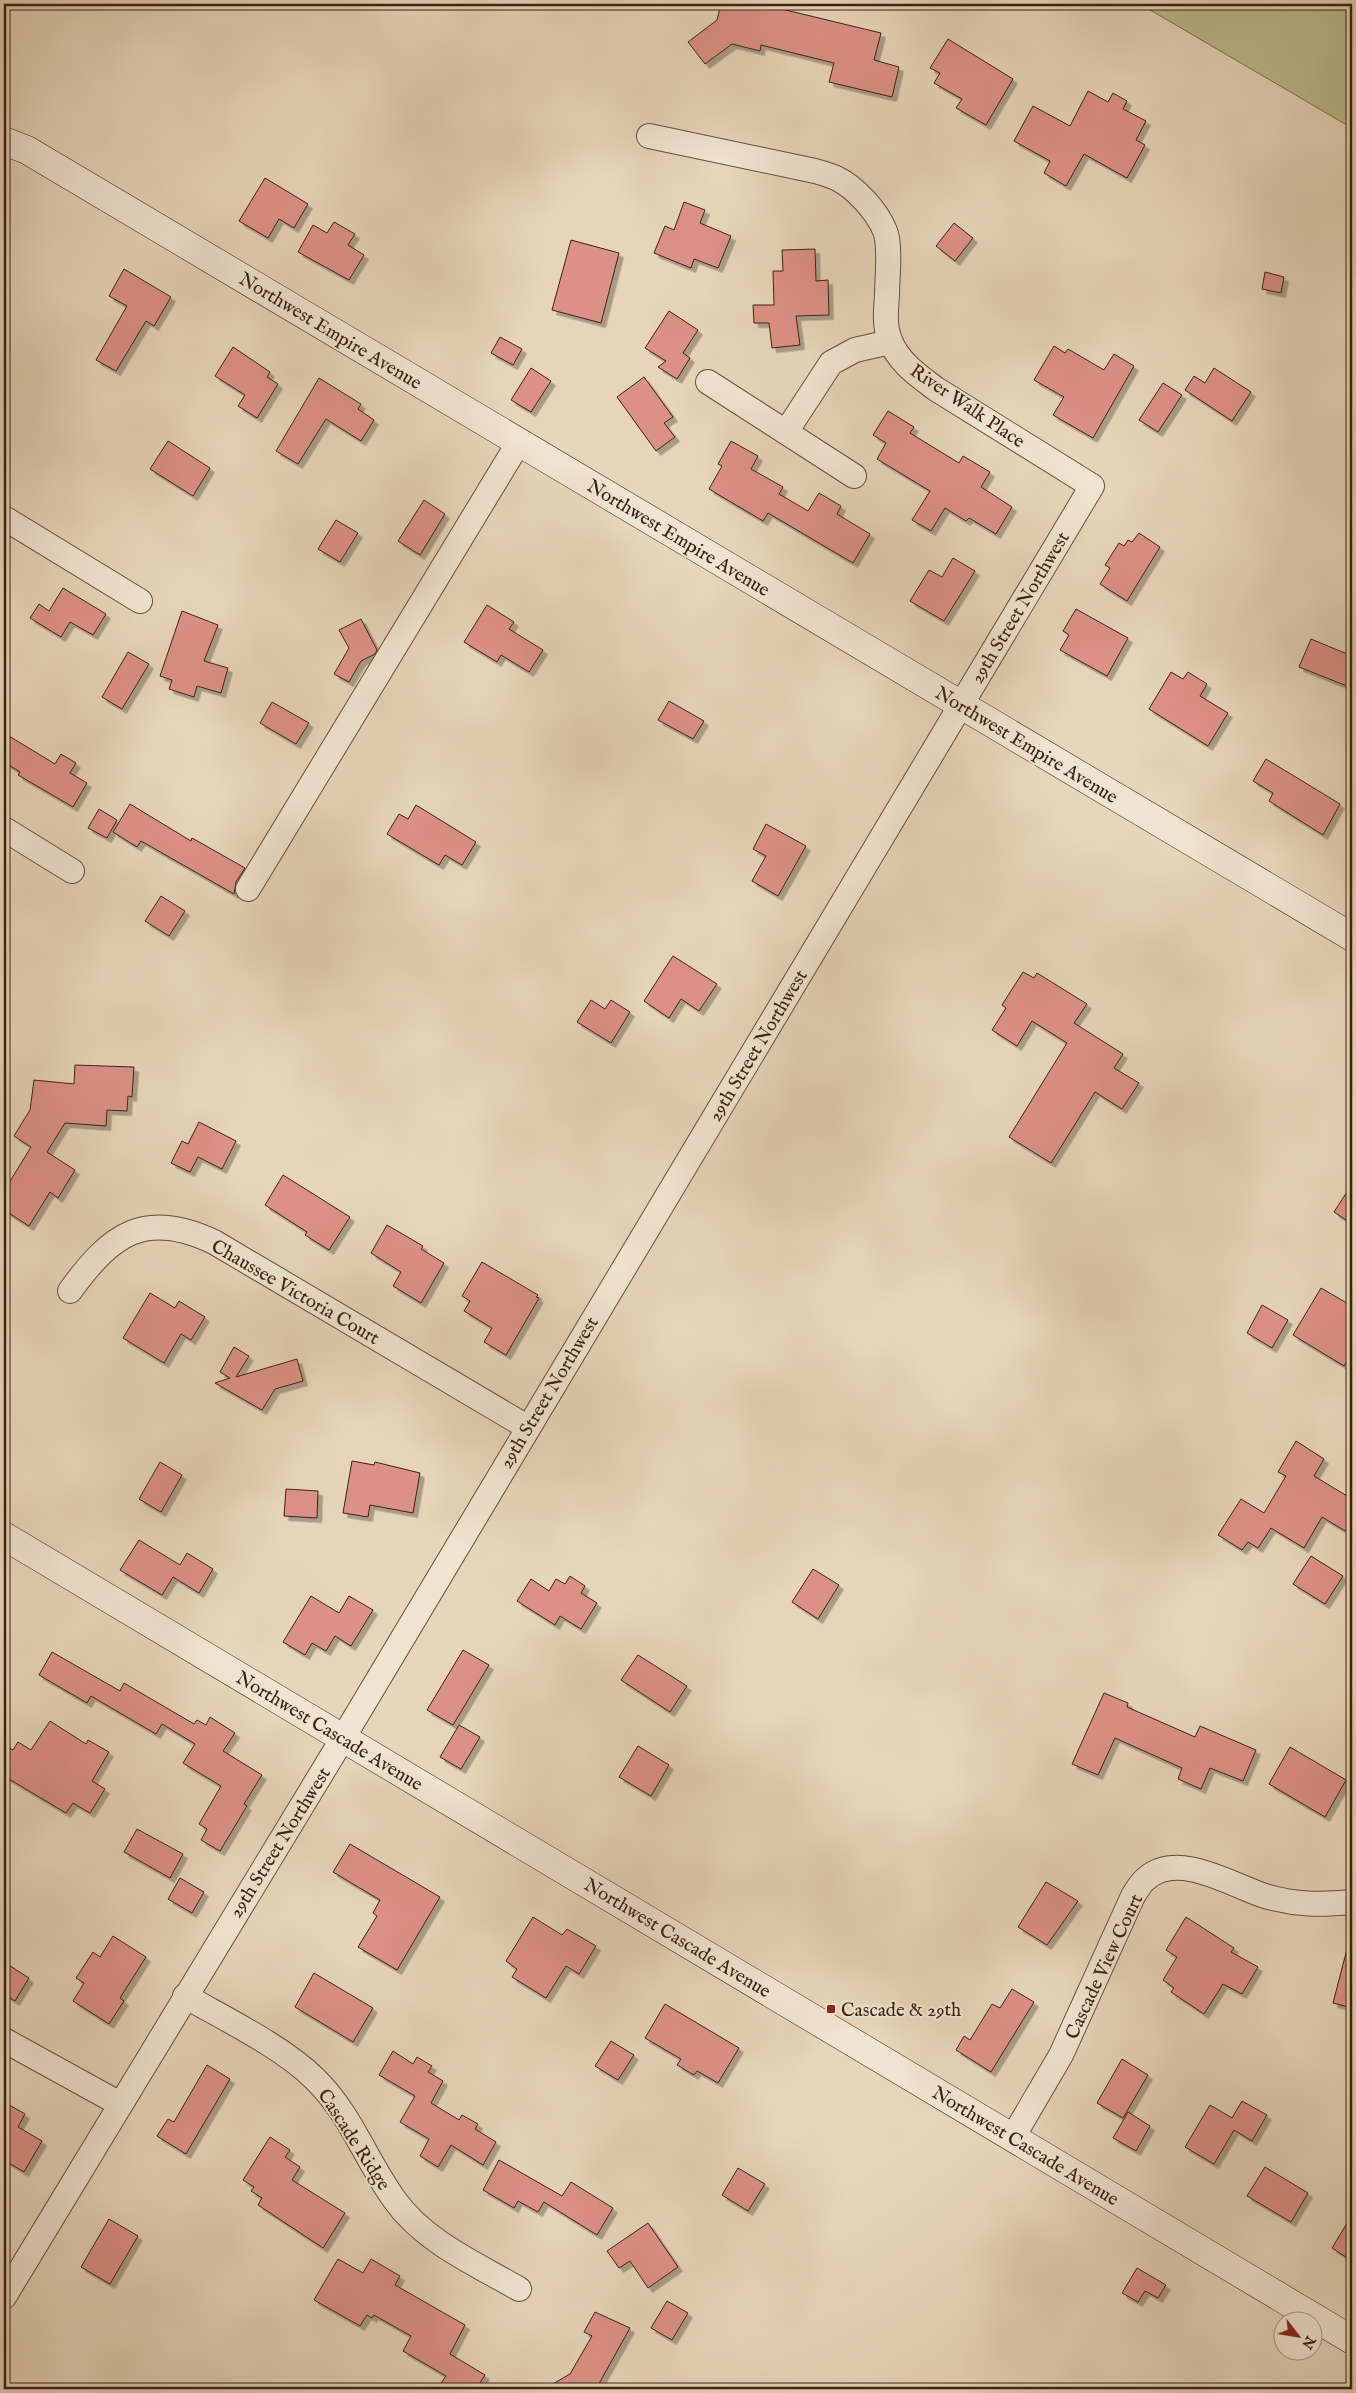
<svg xmlns="http://www.w3.org/2000/svg" width="1356" height="2393" font-family="'IM FELL English',serif">
<defs>
<filter id="shadow"><feDropShadow dx="4.5" dy="4.5" stdDeviation="0" flood-color="#0004"/></filter>
</defs>
<rect width="100%" height="100%" fill="#e6d5b8"/>
<filter id="stains"><feTurbulence type="fractalNoise" baseFrequency=".004" numOctaves="4"/><feColorMatrix values="0 0 0 0 .2 0 0 0 0 .09 0 0 0 0 .02 0 0 0 .5 -.17"/></filter>
<radialGradient id="worn" r=".72"><stop offset=".6" stop-color="#630" stop-opacity="0"/><stop offset="1" stop-color="#630" stop-opacity=".3"/></radialGradient>
<path fill="#babc8b" stroke="#7c6f4f" d="M1140,4H1352V128Z"/>
<g fill="#dc9186" stroke="#3d2213" filter="url(#shadow)">
<path d="M721,4H761L881,33L874,60L899,67L892,97L829,82L834,63L761,45L760,51L732,44L705,64L688,42L717,20Z"/>
<path d="M948,39L1013,79L986,125L956,108L962,99L934,83L940,73L930,68Z"/>
<path d="M1088,91L1108,102L1113,93L1127,101L1123,109L1146,121L1136,140L1145,145L1127,178L1084,154L1066,186L1044,173L1050,161L1014,141L1033,106L1070,126Z"/>
<path d="M265,178L308,204L294,228L279,219L268,238L239,221Z"/>
<path d="M684,202L705,210L700,223L731,236L718,268L694,259L691,268L654,253L665,226L674,230Z"/>
<path d="M334,222L355,234L348,245L364,255L349,280L298,252L313,225L327,233Z"/>
<path d="M954,223L973,238L955,261L936,246Z"/>
<path d="M571,240L619,253L601,323L552,310Z"/>
<path d="M815,249L816,281L828,280L829,315L796,316L800,345L772,348L769,323H754L753,305H774L773,271H783L782,250Z"/>
<path d="M124,269L171,297L154,326L146,321L116,371L96,360L127,306L109,296Z"/>
<path d="M1265,272L1284,277L1281,293L1262,289Z"/>
<path d="M669,311L698,330L683,353L690,358L677,379L658,367L666,361L645,348Z"/>
<path d="M500,337L522,349L513,365L491,353Z"/>
<path d="M1054,346L1065,353L1068,349L1104,370L1114,354L1134,366L1093,438L1053,415L1064,397L1034,380Z"/>
<path d="M233,347L270,372L267,377L278,384L257,418L238,406L245,395L215,376Z"/>
<path d="M531,368L551,381L531,412L511,400Z"/>
<path d="M1214,368L1251,392L1232,421L1185,390L1194,376L1205,383Z"/>
<path d="M644,377L673,417L664,423L675,437L656,451L617,397Z"/>
<path d="M319,378L361,404L358,409L374,420L361,441L326,419L298,464L276,451Z"/>
<path d="M1163,383L1182,395L1158,432L1139,420Z"/>
<path d="M888,411L914,427L910,433L959,463L963,456L990,472L981,487L1012,507L996,534L969,518L966,521L945,508L931,531L912,520L930,491L877,459L886,443L873,435Z"/>
<path d="M168,441L210,468L193,496L150,469Z"/>
<path d="M731,441L758,456L751,469L783,487L779,494L808,511L819,493L841,506L837,514L870,534L853,563L768,513L763,521L709,489L722,466L718,464Z"/>
<path d="M424,500L445,514L420,555L398,541Z"/>
<path d="M336,520L358,533L340,562L318,549Z"/>
<path d="M1139,533L1160,547L1127,601L1100,584L1110,568L1105,565L1119,543L1124,546L1128,540L1132,542Z"/>
<path d="M953,558L975,571L944,621L910,601L929,570L942,577Z"/>
<path d="M63,588L106,614L93,635L70,622L61,637L30,618L39,604L49,611Z"/>
<path d="M487,605L514,622L509,629L543,650L529,672L501,655L497,662L464,642Z"/>
<path d="M1076,609L1128,638L1107,676L1060,650L1069,635L1063,631Z"/>
<path d="M182,611L218,625L204,661L228,668L221,693L197,686L194,697L169,689L172,680L160,676Z"/>
<path d="M361,619L377,650L375,654L361,661L349,682L334,674L349,648L339,630Z"/>
<path d="M1311,639L1352,656V688L1299,667Z"/>
<path d="M128,652L149,664L122,709L102,697Z"/>
<path d="M1171,672L1183,679L1188,672L1207,684L1200,696L1228,713L1208,746L1149,709Z"/>
<path d="M669,701L704,721L693,739L658,720Z"/>
<path d="M272,702L309,723L296,744L260,723Z"/>
<path d="M4,733L55,764L61,754L76,763L70,773L87,783L73,807L18,775L20,772L4,762Z"/>
<path d="M1266,759L1340,804L1323,835L1269,801L1273,793L1253,781Z"/>
<path d="M130,804L191,841L192,838L245,868L236,882L234,894L141,841L137,847L113,832Z"/>
<path d="M416,805L476,842L462,865L445,855L439,865L387,834L399,814L408,819Z"/>
<path d="M99,809L117,820L107,838L88,828Z"/>
<path d="M766,824L806,846L778,896L752,881L766,856L753,849Z"/>
<path d="M161,896L185,911L169,936L145,921Z"/>
<path d="M673,956L717,984L699,1011L681,999L669,1018L644,1001Z"/>
<path d="M1023,972L1034,978L1037,973L1087,1004L1074,1023L1123,1054L1114,1068L1139,1083L1122,1109L1095,1092L1051,1163L1009,1137L1067,1043L1032,1021L1017,1046L992,1030L1006,1008L1002,1005Z"/>
<path d="M591,1000L605,1009L611,1000L630,1012L611,1043L577,1022Z"/>
<path d="M75,1065L134,1067L132,1097L128,1096L127,1111L107,1110L106,1126L65,1123L47,1152L75,1170L58,1198L50,1192L29,1226L4,1210V1191L31,1147L14,1136L30,1110L34,1080L74,1084Z"/>
<path d="M199,1122L236,1141L222,1169L198,1157L190,1172L171,1163L182,1141L188,1144Z"/>
<path d="M283,1175L350,1217L329,1250L305,1235L307,1232L265,1205Z"/>
<path d="M1352,1184V1224L1334,1212Z"/>
<path d="M387,1225L423,1246L421,1249L444,1263L421,1303L393,1286L401,1272L371,1253Z"/>
<path d="M482,1262L538,1295L536,1297L539,1298L506,1355L484,1342L492,1328L464,1311L470,1301L462,1296Z"/>
<path d="M1321,1288L1352,1306V1353L1344,1366L1293,1335Z"/>
<path d="M150,1293L175,1308L179,1301L205,1317L191,1340L181,1334L164,1363L123,1338Z"/>
<path d="M1262,1305L1288,1320L1272,1348L1247,1333Z"/>
<path d="M234,1347L249,1356L236,1377L297,1359L303,1381L275,1389L262,1410L215,1383L230,1378L220,1372Z"/>
<path d="M1296,1441L1324,1459L1314,1476L1352,1499V1535L1322,1517L1304,1548L1271,1528L1258,1548L1248,1542L1242,1550L1218,1535L1241,1499L1264,1513L1286,1476L1278,1472Z"/>
<path d="M352,1461L374,1465L375,1462L420,1473L413,1513L370,1505L368,1517L343,1513Z"/>
<path d="M160,1462L182,1475L161,1512L139,1499Z"/>
<path d="M286,1489L318,1491L317,1518L284,1516Z"/>
<path d="M139,1540L180,1565L187,1553L213,1569L199,1593L173,1577L162,1595L120,1570Z"/>
<path d="M1311,1556L1343,1576L1325,1604L1293,1584Z"/>
<path d="M813,1569L839,1585L818,1619L792,1602Z"/>
<path d="M570,1576L585,1586L581,1593L597,1603L581,1629L560,1616L555,1625L517,1601L531,1579L549,1591L556,1579L565,1584Z"/>
<path d="M311,1596L339,1613L349,1596L373,1610L351,1646L335,1636L326,1651L312,1643L305,1655L283,1642Z"/>
<path d="M463,1650L489,1665L453,1725L427,1710Z"/>
<path d="M52,1652L120,1691L124,1683L194,1724L197,1720L206,1725L210,1717L235,1733L223,1751L262,1775L244,1804L247,1806L220,1851L201,1840L207,1829L199,1824L221,1786L183,1763L195,1744L162,1724L156,1734L91,1696L87,1703L39,1675Z"/>
<path d="M638,1655L687,1686L670,1712L621,1680Z"/>
<path d="M1104,1693L1128,1703L1127,1707L1195,1737L1200,1726L1256,1750L1243,1781L1210,1768L1201,1789L1178,1779L1182,1768L1115,1738L1098,1775L1072,1764Z"/>
<path d="M50,1721L86,1744L88,1740L109,1752L92,1781L105,1789L90,1813L73,1803L66,1813L4,1776V1745L13,1750L18,1742L31,1750Z"/>
<path d="M459,1725L480,1737L461,1769L440,1757Z"/>
<path d="M638,1746L669,1765L651,1796L619,1777Z"/>
<path d="M1290,1747L1346,1780L1325,1817L1269,1784Z"/>
<path d="M137,1829L183,1854L170,1878L124,1852Z"/>
<path d="M350,1844L440,1897L397,1970L358,1947L377,1916L373,1913L380,1900L333,1872Z"/>
<path d="M180,1878L204,1892L192,1913L168,1899Z"/>
<path d="M1046,1882L1078,1901L1047,1945L1018,1927Z"/>
<path d="M533,1917L562,1935L567,1929L596,1946L579,1974L566,1966L546,1998L512,1977L517,1969L506,1961Z"/>
<path d="M1186,1917L1234,1948L1231,1952L1258,1967L1242,1994L1223,1984L1204,2014L1171,1992L1174,1988L1163,1980L1177,1957L1166,1950Z"/>
<path d="M113,1936L146,1957L120,1998L124,2001L109,2024L73,2001L84,1983L76,1978L93,1952L100,1957Z"/>
<path d="M1347,1949L1352,1950V2008L1333,2003Z"/>
<path d="M4,1962L29,1978L15,2001L4,1994Z"/>
<path d="M314,1973L373,2008L353,2042L295,2007Z"/>
<path d="M1012,1989L1034,2002L991,2072L956,2050L964,2036L970,2040L992,2004L1000,2008Z"/>
<path d="M665,2004L739,2048L718,2083L697,2071L694,2075L677,2065L681,2059L645,2038Z"/>
<path d="M611,2041L634,2055L618,2080L595,2066Z"/>
<path d="M393,2051L413,2064L417,2057L432,2066L428,2072L443,2081L431,2103L459,2120L462,2115L478,2124L475,2129L496,2142L483,2165L451,2145L438,2167L420,2156L429,2139L400,2122L415,2096L379,2075Z"/>
<path d="M1122,2059L1148,2075L1123,2118L1097,2103Z"/>
<path d="M207,2065L230,2079L186,2154L157,2136L168,2119L174,2122Z"/>
<path d="M1242,2101L1267,2115L1252,2141L1234,2130L1214,2164L1185,2147L1210,2105L1232,2118Z"/>
<path d="M4,2102L25,2114L18,2127L42,2141L24,2172L4,2160Z"/>
<path d="M1128,2112L1150,2126L1136,2151L1113,2138Z"/>
<path d="M270,2137L290,2150L285,2157L300,2167L292,2180L345,2213L323,2248L258,2205L262,2198L251,2191L254,2187L243,2180Z"/>
<path d="M499,2160L562,2196L571,2182L613,2208L597,2235L544,2202L538,2212L518,2201L514,2208L483,2190Z"/>
<path d="M1265,2167L1308,2193L1291,2222L1247,2196Z"/>
<path d="M738,2168L765,2184L748,2211L722,2195Z"/>
<path d="M1352,2215V2261L1332,2248Z"/>
<path d="M109,2219L138,2236L110,2284L81,2267Z"/>
<path d="M648,2223L678,2267L648,2288L630,2261L619,2268L607,2251Z"/>
<path d="M338,2259L363,2273L371,2259L400,2276L395,2285L465,2325L450,2354L485,2375L476,2389H437L446,2376L403,2351L411,2336L374,2315L372,2318L367,2315L360,2326L314,2300Z"/>
<path d="M1137,2268L1166,2285L1158,2298L1145,2291L1138,2302L1122,2293Z"/>
<path d="M667,2301L688,2313L672,2340L651,2328Z"/>
<path d="M595,2312L630,2328L596,2389H544L570,2374L592,2336L584,2332Z"/>
</g>
<g fill="none" stroke-linecap="round" stroke-linejoin="round">
<g stroke="#674f3c" stroke-width="26">
<g id="street">
<path d="M708,382L854,476"/>
<path d="M786,432L831,363L855,350L890,342"/>
<path d="M4,518L140,601"/>
<path d="M4,829L72,871"/>
<path d="M248,889L519,442"/>
<path d="M70,1291C111,1234 145,1209 214,1242L527,1427"/>
<path d="M185,1996C225,2019 283,2047 315,2079C350,2113 366,2160 394,2199C423,2241 476,2264 519,2289"/>
<path d="M4,2040L120,2104"/>
<path d="M1013,2137L1061,2055L1133,1896C1137,1890 1141,1882 1147,1878C1179,1851 1231,1885 1265,1896C1296,1905 1321,1905 1352,1902"/>
<path d="M4,2297L343,1738L1092,486L936,389C919,376 898,362 890,340C884,326 886,310 887,295C887,278 891,246 885,231C877,211 855,187 836,178C829,175 822,173 815,171L649,136"/>
</g>
</g>
<g stroke="#3d2213" stroke-width="29">
<g id="secondary">
<path d="M4,141L27,150L1352,937"/>
<path d="M4,1536L1352,2340"/>
</g>
</g>
<use href="#street" stroke="#efe4d1" stroke-width="24"/>
<use href="#secondary" stroke="#efe4d1" stroke-width="28"/>
</g>
<rect fill="#8f2418" stroke="#efe4d1" stroke-width="2" x="826" y="2004" width="10" height="10" rx="2.5"/>
<g text-anchor="middle" stroke-width="4" stroke-linejoin="round" paint-order="stroke">
<g font-size="19" fill="#3d2213" stroke="#efe4d1">
<text transform="translate(331 330) rotate(31)" y="7">Northwest Empire Avenue</text>
<text transform="translate(968 405) rotate(34)" y="7">River Walk Place</text>
<text transform="translate(679 537) rotate(31)" y="7">Northwest Empire Avenue</text>
<text transform="translate(1019 607) rotate(-59)" y="7">29th Street Northwest</text>
<text transform="translate(1027 744) rotate(31)" y="7">Northwest Empire Avenue</text>
<text transform="translate(757 1045) rotate(-59)" y="7">29th Street Northwest</text>
<text transform="translate(296 1291) rotate(30)" y="7">Chaussee Victoria Court</text>
<text transform="translate(548 1392) rotate(-59)" y="7">29th Street Northwest</text>
<text transform="translate(330 1730) rotate(31)" y="7">Northwest Cascade Avenue</text>
<text transform="translate(279 1842) rotate(-58)" y="7">29th Street Northwest</text>
<text transform="translate(678 1937) rotate(31)" y="7">Northwest Cascade Avenue</text>
<text transform="translate(1103 1966) rotate(-65)" y="7">Cascade View Court</text>
<text transform="translate(355 2139) rotate(57)" y="7">Cascade Ridge</text>
<text transform="translate(1026 2145) rotate(31)" y="7">Northwest Cascade Avenue</text>
</g>
<g font-size="19" fill="#3d2213" stroke="#efe4d1" text-anchor="start">
<text x="841" y="2016">Cascade &amp; 29th</text>
</g>
</g>
<rect width="1356" height="2393" fill="none" stroke="#e6d5b8" stroke-width="20"/>
<rect x="5" y="5" width="1346" height="2383" fill="none" stroke="#3d2213" stroke-width="2.5"/>
<rect x="10" y="10" width="1336" height="2373" fill="none" stroke="#3d2213"/>
<g transform="translate(1298 2336) rotate(121)"><circle r="24" fill="#efe4d1" stroke="#a89685"/>
<path d="M0-4L9 19L0 12L-9 19Z" fill="#8f2418"/>
<text y="-8" font-size="14" font-weight="bold" text-anchor="middle" fill="#3d2213">N</text>
</g>
<rect width="100%" height="100%" filter="url(#stains)"/>
<rect width="100%" height="100%" fill="url(#worn)"/>
</svg>
